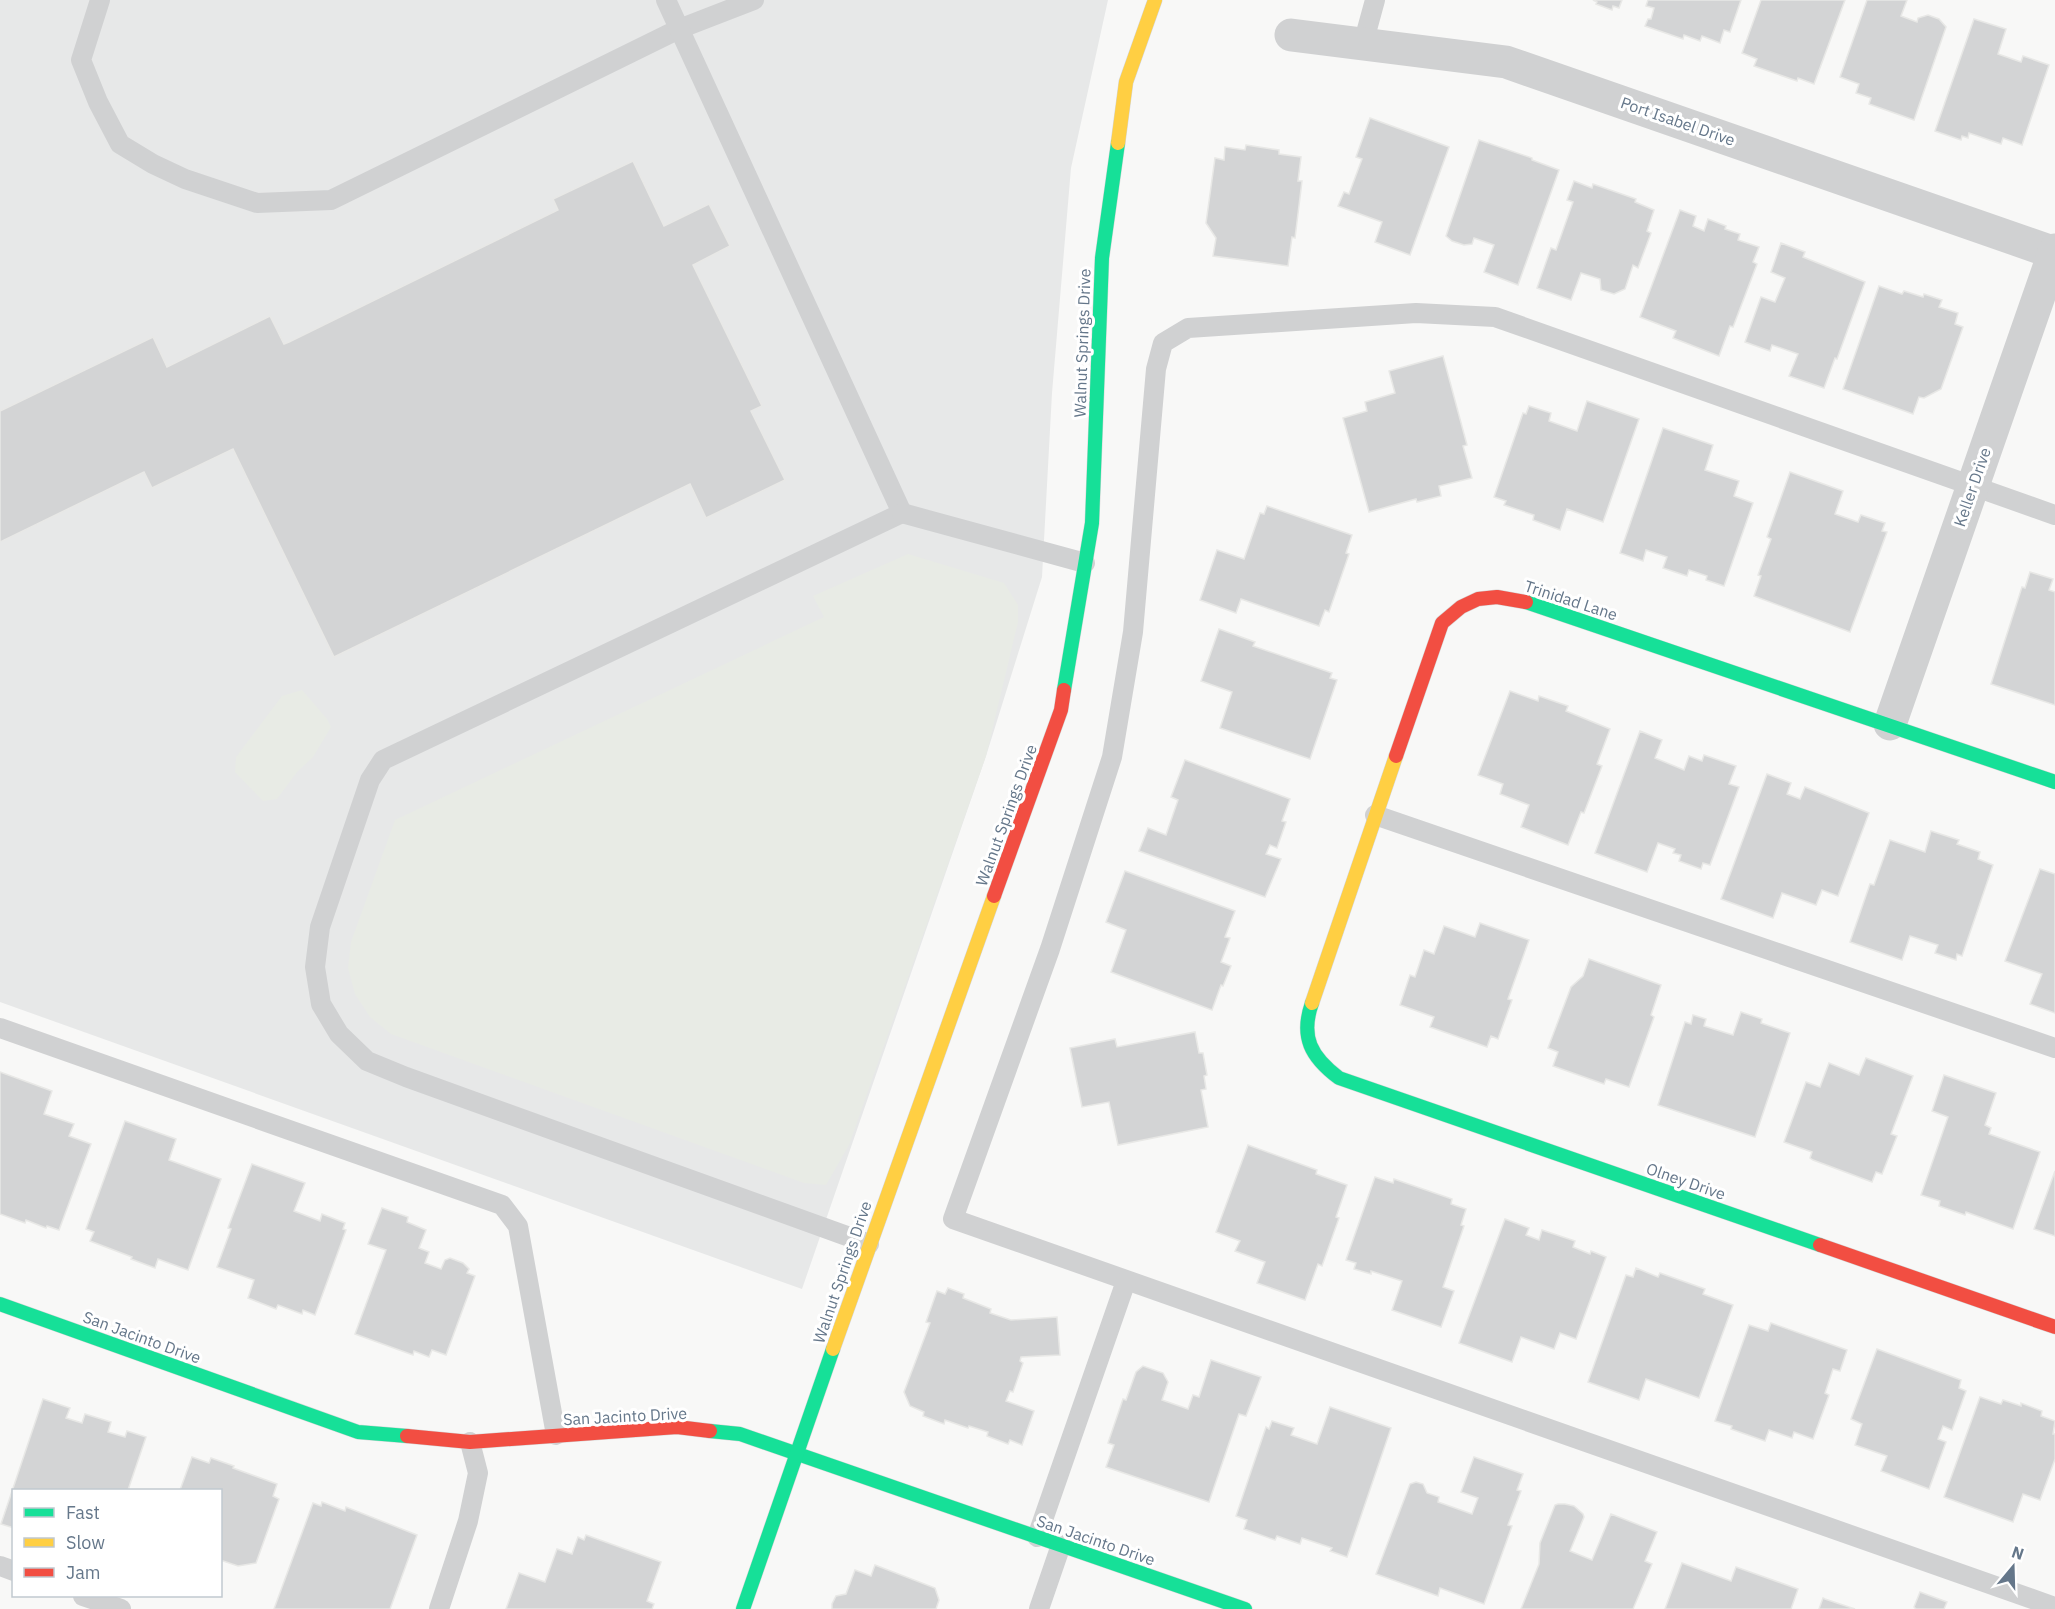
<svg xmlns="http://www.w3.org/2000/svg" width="2055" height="1609" font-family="'IBM Plex Sans',sans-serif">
<rect width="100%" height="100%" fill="#f8f8f7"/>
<path fill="#e7e8e8" d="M0,0H1108L1071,168L1052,393L1042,577L986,756L802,1289L0,1002Z"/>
<g fill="#e8ebe5">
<path d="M908,554L1004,583L1018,605V622L986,756L849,1145L826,1185L804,1183L391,1034L370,1017L355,994L348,968L351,942L395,820L824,617L813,596Z"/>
<path d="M302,690L327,719L331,727L313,757L297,772L277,799L263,801L235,772L236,757L282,696Z"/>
</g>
<g fill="#d3d4d5" stroke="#e8e8e6" stroke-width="1.5">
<path d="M1593,0H1622L1619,8L1613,6L1612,10L1596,4L1597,2Z"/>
<path d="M1648,0H1741L1730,32L1724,30L1720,43L1702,36L1700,41L1684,35L1683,39L1645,26L1648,19H1651L1654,8L1646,6Z"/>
<path d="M1761,0H1845L1814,84L1798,78L1797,81L1754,66L1757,59L1742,53Z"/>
<path d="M1867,0H1907L1901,16L1917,22L1918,18L1928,15L1939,19L1946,27L1914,120L1869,104L1871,98L1856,93L1859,84L1840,77Z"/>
<path d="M1974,19L2006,29L1998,54L2021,62L2023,56L2049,65L2022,145L2003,138L2001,144L1969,133L1968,138L1962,136L1961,140L1935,131Z"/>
<path d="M1370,118L1449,147L1410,255L1375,242L1382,222L1338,206L1344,192L1349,194L1362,159L1356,157Z"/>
<path d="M1479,140L1532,158V160L1559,170L1518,285L1484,272L1494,245L1474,238L1472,244L1464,245L1452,241L1446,236Z"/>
<path d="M1246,145L1279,150V154L1301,157L1298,181H1302L1295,238L1292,237L1288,266L1213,256L1216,238L1206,223L1215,158L1224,160L1225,147L1245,150Z"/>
<path d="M633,161L664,226L709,204L730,246L693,265L762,406L751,411L785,480L706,518L690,484L334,657L233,449L152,488L144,472L0,542V411L153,337L167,367L270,316L284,344L289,342L558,210L553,199Z"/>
<path d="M1574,181L1592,188L1593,184L1636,199L1635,202L1654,210L1647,231L1651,233L1638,268L1633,265L1625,289L1614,294L1601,290L1600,279L1581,273L1571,300L1537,288L1551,248L1556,250L1573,202L1567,200Z"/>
<path d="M1680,210L1696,216L1693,226L1704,231L1708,219L1726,226L1725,229L1740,234L1738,240L1759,247L1753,262L1757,264L1733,327L1730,326L1719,356L1673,338L1676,331L1640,317Z"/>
<path d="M1781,243L1805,252L1803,257L1865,282L1837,359L1835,358L1824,388L1789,376L1798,354L1772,345L1770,351L1745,342L1761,297L1775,302L1785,278L1771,272Z"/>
<path d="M1879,286L1902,294L1904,291L1923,297L1924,294L1942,300L1939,307L1958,313L1955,324L1963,327L1941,389L1924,398L1919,397L1913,414L1843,389Z"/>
<path d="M1443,356L1467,445L1463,446L1472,478L1439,486L1441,496L1417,502L1416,499L1369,512L1343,418L1367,411L1365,402L1395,393L1389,371Z"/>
<path d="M1587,401L1639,419L1603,522L1567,509L1560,530L1533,520L1534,515L1504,505L1506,501L1494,497L1523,413L1526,414L1529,406L1551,413L1549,421L1577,431Z"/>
<path d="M1663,428L1713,445L1705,470L1739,481L1734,496L1753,503L1724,586L1706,580L1707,576L1689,570L1687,576L1663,568L1667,557L1646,550L1643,561L1620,553Z"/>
<path d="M1790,472L1843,491L1835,514L1858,522L1861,515L1885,523L1882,531L1887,532L1850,632L1754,596L1761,576L1758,575L1771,539L1767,537Z"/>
<path d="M1267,506L1352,535L1346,553L1349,554L1329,612L1325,610L1319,626L1241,599L1236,613L1200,600L1217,550L1244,559L1260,513L1264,514Z"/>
<path d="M2030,572L2053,579L2049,590L2055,592V705L1991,684L2022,587L2025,588Z"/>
<path d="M1219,629L1255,642L1253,646L1332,673L1330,678L1337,680L1310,759L1220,728L1232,692L1201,681Z"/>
<path d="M1510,691L1538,701L1539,696L1568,706L1566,711L1610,729L1597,764L1602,766L1584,813L1581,812L1568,845L1521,827L1529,805L1500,794L1503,784L1478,775Z"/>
<path d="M1640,731L1662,740L1655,758L1684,770L1689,756L1702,761L1704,755L1736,766L1729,784L1739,787L1710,865L1703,863L1701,869L1679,861L1681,855L1673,853L1675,849L1658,843L1647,872L1595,853Z"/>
<path d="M1185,760L1290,799L1282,821L1286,822L1277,848L1270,845L1266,854L1281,859L1265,897L1139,851L1148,828L1166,835L1178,800L1171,797Z"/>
<path d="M1767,774L1791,783L1787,794L1800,799L1805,787L1869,813L1838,896L1822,890L1816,905L1782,893L1773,918L1721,899Z"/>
<path d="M1931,831L1959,840L1957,844L1980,852L1978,859L1993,865L1962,956L1957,954L1956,960L1935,953L1938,945L1910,936L1902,960L1850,942L1870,884L1874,885L1890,840L1925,852Z"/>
<path d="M2040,869L2055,874V1013L2030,1004L2042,974L2005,961Z"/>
<path d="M1125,871L1235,911L1225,937L1230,938L1221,962L1231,966L1223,986L1221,985L1212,1010L1111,972L1126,930L1106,922Z"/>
<path d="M1480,923L1529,940L1508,999L1512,1000L1498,1039L1491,1036L1487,1047L1430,1027L1434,1017L1400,1005L1410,975L1415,977L1424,950L1434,954L1444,926L1475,937Z"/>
<path d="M1589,959L1661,985L1651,1015L1654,1017L1629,1087L1606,1079L1604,1084L1553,1066L1558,1052L1548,1048L1571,987L1583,976Z"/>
<path d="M1741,1012L1762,1019L1761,1023L1790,1033L1755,1137L1658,1105L1685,1022L1691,1024L1693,1015L1706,1019L1704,1026L1733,1035Z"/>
<path d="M1195,1032L1199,1053H1203L1207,1075L1204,1076L1206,1089L1201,1090L1208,1127L1118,1145L1109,1102L1082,1107L1070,1048L1115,1039L1117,1047Z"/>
<path d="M1866,1058L1913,1076L1891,1134L1897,1136L1882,1174L1876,1172L1872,1182L1813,1160L1810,1158L1812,1152L1784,1142L1806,1082L1820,1087L1829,1063L1859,1075Z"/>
<path d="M0,1072L52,1091L44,1114L74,1124L69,1136L91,1144L59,1230L47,1226L46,1228L26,1220L25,1223L0,1214Z"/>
<path d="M1944,1075L1996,1093L1985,1125L1991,1128L1989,1134L2040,1152L2013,1229L1966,1212L1965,1215L1939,1206L1940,1201L1921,1195L1948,1117L1932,1111Z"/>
<path d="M125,1121L176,1139L169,1160L221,1179L188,1270L158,1259L155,1268L131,1259L132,1257L90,1241L94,1232L86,1229Z"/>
<path d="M1248,1145L1317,1170L1316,1174L1347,1185L1336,1217L1339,1218L1322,1266L1318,1264L1305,1300L1257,1283L1265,1262L1235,1251L1240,1241L1216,1232Z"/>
<path d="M252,1164L305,1183L294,1211L320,1221L322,1214L345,1223L343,1229L346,1230L315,1315L303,1310L302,1314L278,1305L276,1309L248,1298L254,1280L217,1267L231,1229L228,1228Z"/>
<path d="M2055,1171V1236L2034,1229Z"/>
<path d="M1375,1177L1393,1183L1394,1179L1452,1199L1451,1204L1466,1209L1461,1225L1464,1226L1443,1287L1454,1291L1441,1327L1392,1310L1402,1281L1371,1271V1274L1354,1269L1356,1263L1346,1260Z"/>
<path d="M382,1208L408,1217L407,1222L426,1230L419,1248L429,1252L425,1263L441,1269L445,1260L450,1258L463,1263L469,1269L467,1273L475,1276L446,1355L432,1350L429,1357L414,1351L413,1355L355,1334L386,1250L368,1244Z"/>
<path d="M1505,1219L1529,1228L1526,1235L1539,1240L1542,1230L1575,1241L1573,1247L1590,1254L1591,1251L1606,1257L1576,1339L1560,1333L1554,1349L1521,1337L1512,1362L1459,1343Z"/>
<path d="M1636,1268L1658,1277L1660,1273L1705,1289L1703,1294L1733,1305L1699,1398L1646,1379L1639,1400L1588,1382L1626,1275L1633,1277Z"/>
<path d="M948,1288L964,1294L963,1298L991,1309L990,1313L1011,1320L1057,1317L1060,1355L1021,1357L1020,1361L1023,1363L1013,1392L1010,1391L1006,1401L1034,1411L1022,1445L1010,1440L1008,1444L987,1436L988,1432L969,1426L968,1428L945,1420L944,1424L923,1416L924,1412L910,1406L904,1392L930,1323L926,1322L937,1291L945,1294Z"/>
<path d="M1771,1323L1847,1350L1840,1371L1833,1369L1825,1393L1829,1395L1813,1439L1794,1432L1792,1438L1769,1430L1765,1441L1731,1429L1732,1426L1715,1421L1749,1325L1768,1331Z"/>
<path d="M1877,1349L1961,1380L1959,1388L1966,1391L1952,1430L1943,1426L1938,1439L1946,1442L1929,1489L1881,1471L1887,1456L1855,1445L1862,1424L1851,1419Z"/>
<path d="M1211,1360L1261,1377L1246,1416L1239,1414L1209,1502L1106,1467L1114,1445L1108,1443L1123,1399L1126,1400L1136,1372L1143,1366L1163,1373L1168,1382L1162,1400L1188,1409L1193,1395L1199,1397Z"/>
<path d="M1980,1397L2001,1404L2003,1400L2021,1406V1403L2042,1411L2041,1416L2055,1421L2053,1434H2055V1459L2040,1500L2023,1494L2013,1522L1944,1497Z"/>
<path d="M43,1399L70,1408L66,1418L82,1423L85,1414L111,1422L108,1432L125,1437L127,1431L146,1437L128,1490H14V1528L1,1524Z"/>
<path d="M1330,1407L1391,1428L1347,1557L1330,1551L1332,1548L1302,1538L1300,1544L1277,1536L1275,1540L1244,1529L1247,1520L1236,1516L1266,1427L1269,1429L1272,1421L1294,1428L1291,1435L1317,1444Z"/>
<path d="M192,1457L209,1463L211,1458L234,1466L233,1468L277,1484L273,1496L279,1499L256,1563L238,1566L220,1560V1490H180Z"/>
<path d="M1474,1457L1523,1474L1517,1490L1521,1491L1508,1525L1512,1526L1484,1604L1440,1588L1438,1596L1376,1574L1410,1484L1416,1482L1423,1484L1427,1493L1439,1497L1438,1502L1472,1514L1478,1498L1461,1492Z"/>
<path d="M322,1502L345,1511L346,1507L417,1535L390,1609H274L313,1503L321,1506Z"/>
<path d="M1558,1504H1565L1574,1506L1583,1514L1584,1517L1570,1551L1592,1560L1611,1514L1657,1532L1645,1561L1652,1564L1633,1609H1521L1539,1564L1540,1543L1555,1505Z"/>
<path d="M586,1535L661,1562L647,1601L654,1604L652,1609H506L519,1573L545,1582L557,1549L572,1554L578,1537L584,1540Z"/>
<path d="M1682,1563L1731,1581L1736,1567L1798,1589L1791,1609H1665Z"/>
<path d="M875,1565L935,1588L939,1600L936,1609H832V1604L836,1596L846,1594L855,1570L871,1576Z"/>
<path d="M1920,1592L1947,1602L1944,1609H1916L1914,1607Z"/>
<path d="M1823,1598L1825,1599L1855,1609H1819Z"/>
</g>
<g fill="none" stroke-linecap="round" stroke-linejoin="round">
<g stroke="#d5d6d6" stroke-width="15">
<g id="fast">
<path d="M1526,602L2055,782"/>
<path d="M1064,690L1092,523L1102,258L1118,143"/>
<path d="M1312,1003C1300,1037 1311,1057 1339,1078L1820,1245"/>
<path d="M0,1304L358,1432L407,1436"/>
<path d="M710,1431L740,1434L1245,1609"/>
<path d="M743,1609L833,1349"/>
</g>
</g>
<g stroke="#d5d6d6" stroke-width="15">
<g id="slow">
<path d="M1118,143L1126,82L1155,0"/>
<path d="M1312,1003L1396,756"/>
<path d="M833,1349L994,896"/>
</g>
</g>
<g stroke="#d5d6d6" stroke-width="15">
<g id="jam">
<path d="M1396,756L1442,623L1461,607L1478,599L1497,597L1526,602"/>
<path d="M994,896L1061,710L1064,690"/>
<path d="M1820,1245L2055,1327"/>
<path d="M407,1436L470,1442L677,1427L710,1431"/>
</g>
</g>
<g stroke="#d0d1d2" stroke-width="20">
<path d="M100,0L81,60L98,102L120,144L153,164L185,179L257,203L331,200L679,29L754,0"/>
<path d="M666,0L902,513L383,760L370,780L320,927L315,967L321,1004L339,1034L367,1061L406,1077L869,1244"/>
<path d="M1363,44L1375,0"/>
<path d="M902,513L1085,563"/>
<path d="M2055,515L1495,317L1416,313L1188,328L1163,343L1156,369L1133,632L1112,757L1050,949L953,1219L2055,1607"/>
<path d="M1375,815L2055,1048"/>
<path d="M0,1028L502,1205L518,1226L556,1435"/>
<path d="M1037,1537L1126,1281"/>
<path d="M0,1566L14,1571"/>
<path d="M83,1596L121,1609"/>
<path d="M439,1609L468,1521L478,1473L470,1442"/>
<path d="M1039,1609L1061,1545"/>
</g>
<g stroke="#d0d1d2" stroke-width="33">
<path d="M1291,35L1506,62L2055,253"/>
<path d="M1890,724L2055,250"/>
</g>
<use href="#fast" stroke="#16e098" stroke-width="14"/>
<use href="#slow" stroke="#ffcf43" stroke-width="14"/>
<use href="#jam" stroke="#f24e42" stroke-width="14"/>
</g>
<g text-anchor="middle" stroke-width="6" stroke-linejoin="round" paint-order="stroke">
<g font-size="16" fill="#65778a" stroke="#fff">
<text transform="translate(1678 121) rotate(19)" y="6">Port Isabel Drive</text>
<text transform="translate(1082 343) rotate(-88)" y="6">Walnut Springs Drive</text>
<text transform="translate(1972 487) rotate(-71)" y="6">Keller Drive</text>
<text transform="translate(1571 600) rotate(18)" y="6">Trinidad Lane</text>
<text transform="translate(1006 815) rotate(-70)" y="6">Walnut Springs Drive</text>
<text transform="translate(1686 1181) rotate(19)" y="6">Olney Drive</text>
<text transform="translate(842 1272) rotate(-71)" y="6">Walnut Springs Drive</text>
<text transform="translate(142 1337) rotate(20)" y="6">San Jacinto Drive</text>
<text transform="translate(625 1416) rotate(-3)" y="6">San Jacinto Drive</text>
<text transform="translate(1096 1540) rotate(19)" y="6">San Jacinto Drive</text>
</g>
</g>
<rect x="12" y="1489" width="210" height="108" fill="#ffffff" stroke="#c1c9d0" stroke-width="1.5"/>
<rect x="24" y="1508" width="30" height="9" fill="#16e098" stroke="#c1c9d0" stroke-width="1.5"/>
<text x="66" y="1519" font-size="18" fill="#65778a">Fast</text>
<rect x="24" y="1538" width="30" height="9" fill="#ffcf43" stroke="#c1c9d0" stroke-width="1.5"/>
<text x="66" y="1549" font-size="18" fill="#65778a">Slow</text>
<rect x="24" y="1568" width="30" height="9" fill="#f24e42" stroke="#c1c9d0" stroke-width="1.5"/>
<text x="66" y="1579" font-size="18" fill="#65778a">Jam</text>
<g transform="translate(2013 1567) rotate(19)" stroke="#ffffff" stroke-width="4.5" paint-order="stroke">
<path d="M0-4.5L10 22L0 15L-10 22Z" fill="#65778a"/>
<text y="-9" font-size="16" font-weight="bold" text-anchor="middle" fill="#65778a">N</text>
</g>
</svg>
